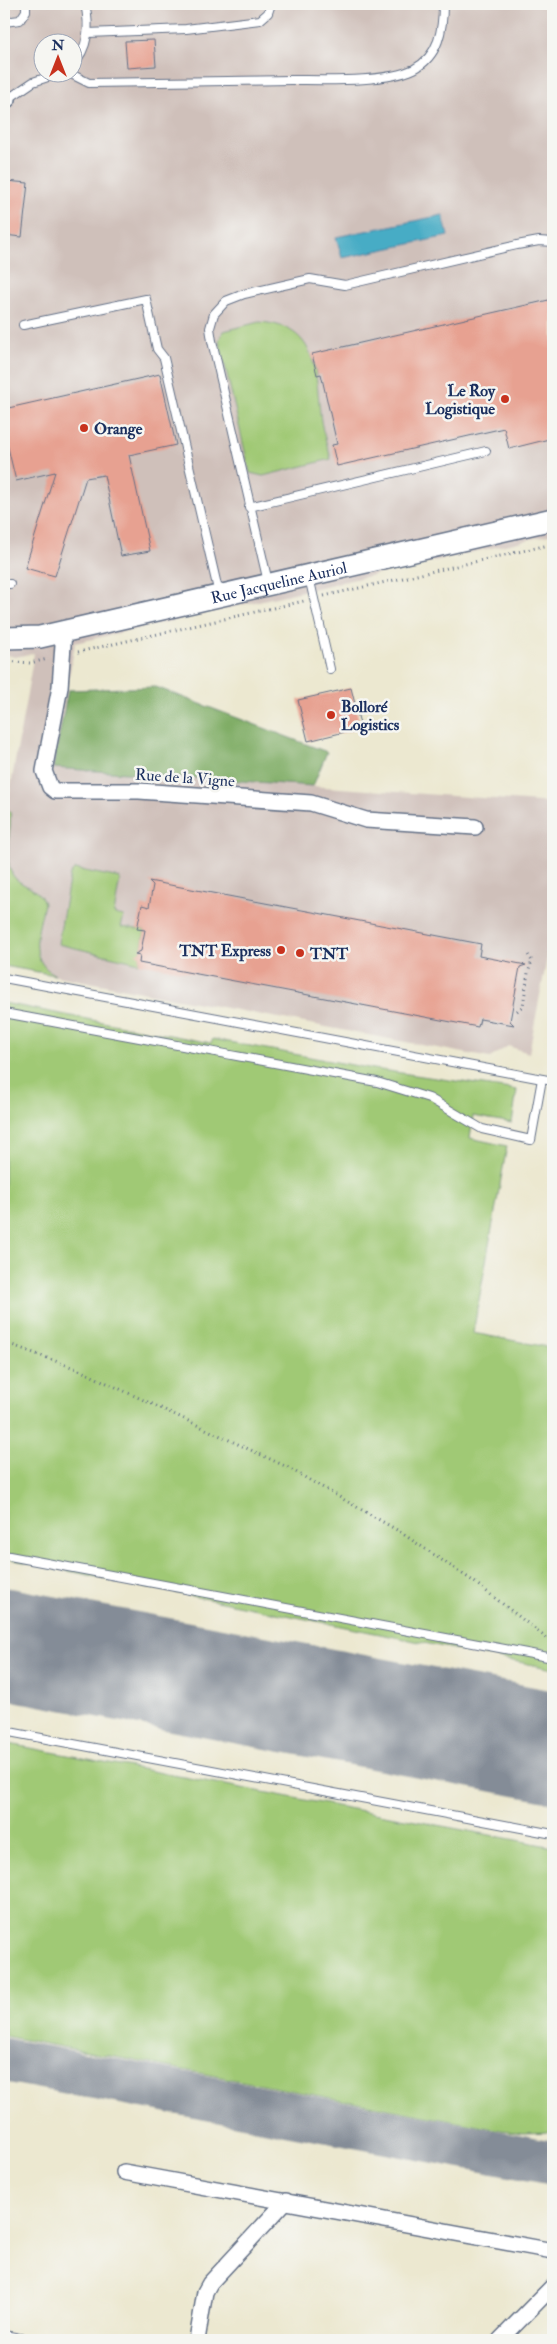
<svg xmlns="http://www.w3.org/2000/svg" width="557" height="2344" font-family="'IM FELL Double Pica',serif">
<rect width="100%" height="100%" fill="#f6f6f2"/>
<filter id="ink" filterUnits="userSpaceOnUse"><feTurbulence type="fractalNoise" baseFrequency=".02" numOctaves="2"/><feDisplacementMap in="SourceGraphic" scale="10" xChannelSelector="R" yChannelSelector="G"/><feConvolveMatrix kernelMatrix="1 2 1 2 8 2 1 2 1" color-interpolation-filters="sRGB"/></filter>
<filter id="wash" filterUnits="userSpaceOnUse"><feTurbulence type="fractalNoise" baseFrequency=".0096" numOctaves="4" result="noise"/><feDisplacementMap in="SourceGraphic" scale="20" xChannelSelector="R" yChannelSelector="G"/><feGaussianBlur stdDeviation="1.12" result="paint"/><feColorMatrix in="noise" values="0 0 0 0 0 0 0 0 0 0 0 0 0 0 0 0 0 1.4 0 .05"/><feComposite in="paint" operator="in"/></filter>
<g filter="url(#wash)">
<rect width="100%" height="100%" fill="#ece8d0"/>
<path fill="#cfc0ba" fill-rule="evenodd" d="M4,4H553V534L75,643L53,768L553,803V927L529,1053L508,1046L490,1058L4,966V825L34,653L15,657L4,654ZM42,42H72V72H42Z"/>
<g fill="#a0c975" stroke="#5e7c6a">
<path d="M259,322C321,326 315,375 321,421C323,434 328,447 331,459L263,476L250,473L219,340L224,331Z"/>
<path d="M7,809L10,811C13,830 1,862 15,878C25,888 39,888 44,903C39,931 26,958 55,975L4,966V825Z"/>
<path d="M75,869L120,878L114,914L124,916L121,927L145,930L139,963L58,944L70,874Z"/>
<path d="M4,1003L211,1043L213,1039L374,1069L517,1090L512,1123L473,1116L470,1138L507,1146L473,1333L553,1348V1669L4,1558Z"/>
<path d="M4,1743L553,1847V2132L523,2133L494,2129L4,2036Z"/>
</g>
<path fill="#80ad66" stroke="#4e6e62" d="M156,687L327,752L313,786L53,768L68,690Z"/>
<path fill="#46acc5" stroke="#306e92" d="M443,215L448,236L342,258L336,237Z"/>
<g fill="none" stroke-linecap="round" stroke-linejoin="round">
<g stroke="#848c97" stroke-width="44">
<path d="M552,1746L553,1747"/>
<path d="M4,2060L553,2163"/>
</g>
<path stroke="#848c97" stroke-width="111" d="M4,1643L553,1747"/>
</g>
<g id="blocks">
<g fill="#e7a191">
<path d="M154,40L156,66L127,68L125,41Z"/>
<path d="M4,174L7,175L6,181L28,183L22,237L4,235Z"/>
<path d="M553,299V438L509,449L504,428L337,466L332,445L337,444L321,374L317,375L312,354Z"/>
<path d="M160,374L176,445L129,455L150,551L121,556L104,475L86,478L55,576L25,568L55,472L16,481L4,431V409Z"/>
<path d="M351,688L361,728L308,741L298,700Z"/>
<path d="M149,881L481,944L479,956L526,965L520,967L510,1021L514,1025L480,1019L478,1027L139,963L140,955L135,954L141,951L145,930L137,929L142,905L149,907L153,885Z"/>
</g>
</g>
</g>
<g filter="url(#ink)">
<use href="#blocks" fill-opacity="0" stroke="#647086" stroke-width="1"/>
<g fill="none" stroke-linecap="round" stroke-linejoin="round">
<g stroke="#647086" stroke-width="10">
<g id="lane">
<path d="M4,22L20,20L26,11V4"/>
<path d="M88,33L186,29L260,20L268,13L271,4"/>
<path d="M72,65C89,49 90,25 85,4"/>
<path d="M67,72L89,83C156,82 223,81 290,80C323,80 385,83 414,69C439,56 443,29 443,4"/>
<path d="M8,99L33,82L63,72"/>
<path d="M23,325L146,299L157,349L164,358L219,594"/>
<path d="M249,507L486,451"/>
<path d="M309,577L330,669"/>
<path d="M268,582L212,341L210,328L214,314L226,301L244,294L310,279L345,285L517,245L539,241L553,242"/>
<path d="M4,584H10"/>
<path d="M4,978L553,1081"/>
<path d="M4,1013L377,1082L429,1098L482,1129L531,1140L542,1079"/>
<path d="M4,1555L553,1658"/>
<path d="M4,1731L553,1834"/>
<path d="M4,2335L30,2340"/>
</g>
</g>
<g stroke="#647086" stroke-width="18">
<g id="street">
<path d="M4,98L8,99"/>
<path d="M64,631L60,687L44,771L50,787L55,791H139L311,803L366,820L475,827"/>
<path d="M124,2172L553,2251"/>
<path d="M197,2340L205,2292L210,2283L286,2201"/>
<path d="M500,2340L553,2286"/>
</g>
</g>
<g stroke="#647086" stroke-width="24">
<g id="secondary">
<path id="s1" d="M4,638L40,637L553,519"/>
</g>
</g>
<g stroke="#647086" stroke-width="3" stroke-dasharray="1 4" stroke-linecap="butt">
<path d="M324,596L553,544"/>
<path d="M78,652L304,601"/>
<path d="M4,661L30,663L48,659"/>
<path d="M517,1011L523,1006L528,973L532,961L527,953"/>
<path d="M4,1342L77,1369L285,1466L397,1530L473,1581L553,1643"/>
</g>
<use href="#lane" stroke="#fff" stroke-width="8"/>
<use href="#street" stroke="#fff" stroke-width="15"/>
<use href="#secondary" stroke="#fff" stroke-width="21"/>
</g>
</g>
<g fill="#c8321e" stroke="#f6f6f2" stroke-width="2">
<circle cx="505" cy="399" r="5"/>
<circle cx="84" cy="428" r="5"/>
<circle cx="331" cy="715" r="5"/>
<circle cx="281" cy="950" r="5"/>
<circle cx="300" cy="953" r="5"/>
</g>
<g text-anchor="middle" stroke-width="5" stroke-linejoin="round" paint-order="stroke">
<g font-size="16" font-weight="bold" fill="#1b2f5e" stroke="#f6f6f2" text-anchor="start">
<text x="495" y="396" text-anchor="end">Le Roy<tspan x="495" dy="18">Logistique</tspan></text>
<text x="94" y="434">Orange</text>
<text x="341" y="712">Bolloré<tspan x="341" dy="18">Logistics</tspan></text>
<text x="271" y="956" text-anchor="end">TNT Express</text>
<text x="310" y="959">TNT</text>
</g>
<g font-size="16" fill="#1b2f5e" stroke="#f6f6f2">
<text dy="6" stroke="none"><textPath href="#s1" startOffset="281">Rue Jacqueline Auriol</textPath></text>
<text transform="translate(185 777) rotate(4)" y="6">Rue de la Vigne</text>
</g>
</g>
<rect width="557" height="2344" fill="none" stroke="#f6f6f2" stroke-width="20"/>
<g transform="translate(58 58)"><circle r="24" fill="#f6f6f2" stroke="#9ea6b7"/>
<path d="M0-4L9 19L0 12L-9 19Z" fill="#c8321e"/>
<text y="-8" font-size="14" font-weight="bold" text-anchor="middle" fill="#1b2f5e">N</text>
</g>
</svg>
